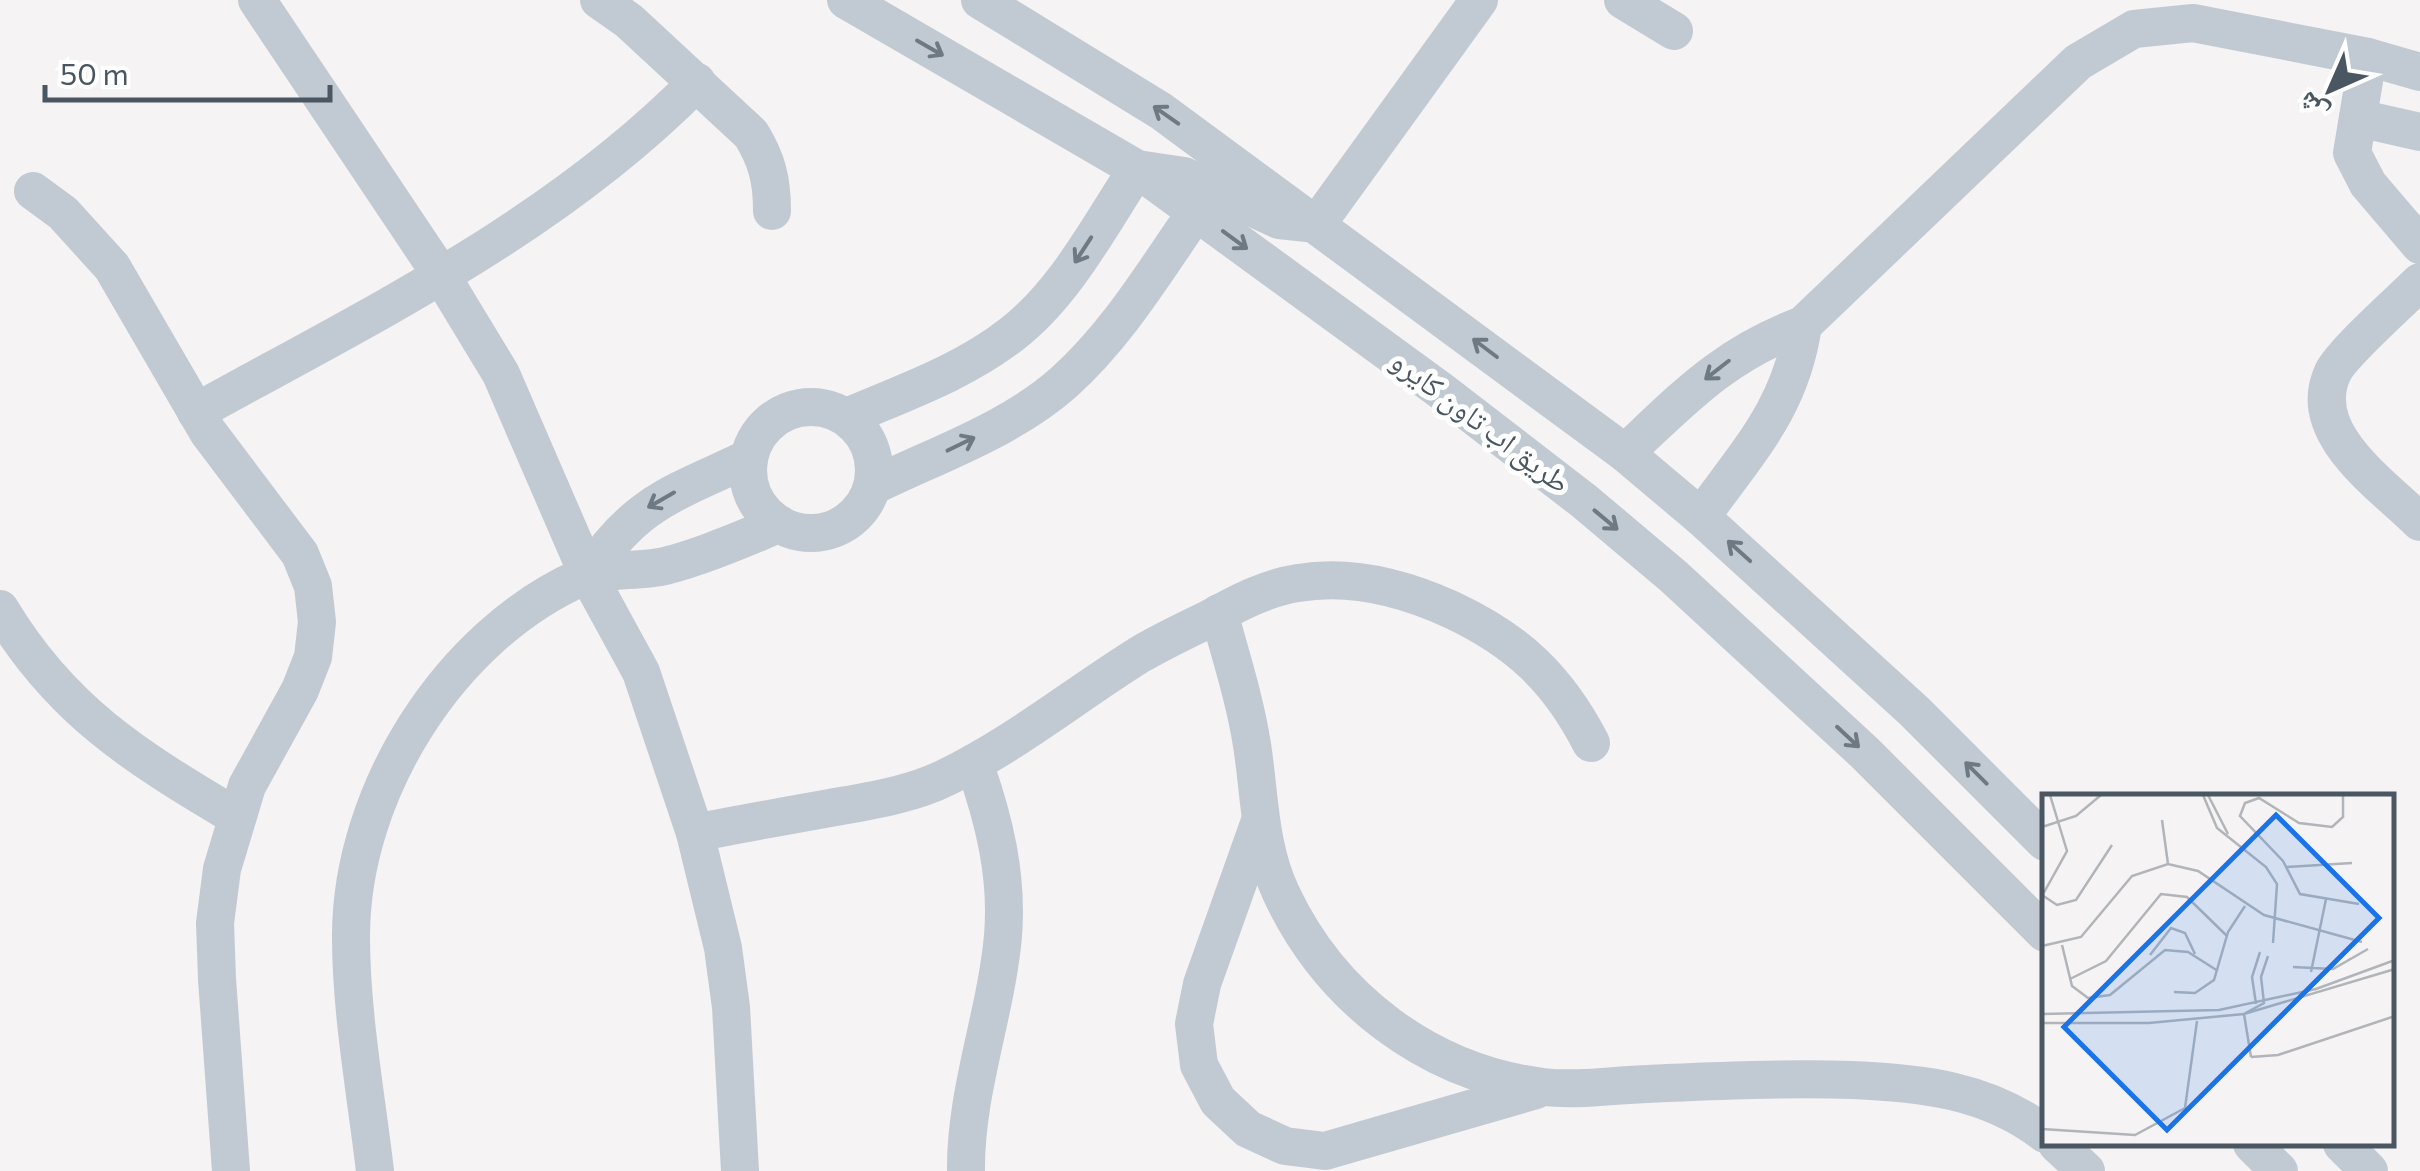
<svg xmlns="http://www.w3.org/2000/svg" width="2420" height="1171" font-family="Commissioner,'Noto Naskh Arabic',sans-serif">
<rect width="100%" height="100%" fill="#f5f3f3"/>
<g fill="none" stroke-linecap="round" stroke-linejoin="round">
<g stroke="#c1cad2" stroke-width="38">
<path d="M257,0L441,275L501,374L588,575L641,672L695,833L723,948L731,1007L740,1171"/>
<path d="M599,0L629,21L751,134C767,160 772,180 772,211"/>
<path d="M846,0L1137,169L1440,390L1584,501L1673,576L1865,753L2045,933"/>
<path d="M980,0L1161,111L1625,453L1701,517L1914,711L2045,842"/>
<path d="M1623,0L1674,31"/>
<path d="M2368,57L2352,153L2368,184L2420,245"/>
<path d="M2358,118L2420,132"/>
<path d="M33,191L63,213L112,267L208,432L300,554L313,586L317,622L313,657L300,690L247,786L222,869L215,923L217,979L231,1171"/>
<path d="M2420,282C2402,300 2342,353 2333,372C2304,433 2382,484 2420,522"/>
<circle cx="811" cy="470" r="63"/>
<path d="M196,412C371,315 556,226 697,82"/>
<path d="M847,417C903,393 964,372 1012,334C1066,292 1100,225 1137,169L1184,176L1279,220L1317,224L1479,0"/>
<path d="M1625,453C1685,397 1723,355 1803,325L2078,62L2134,29L2193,23L2368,57L2420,72"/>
<path d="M873,486C936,455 1010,430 1063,383C1117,335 1155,271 1196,212"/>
<path d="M1701,517C1748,451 1791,408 1803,325"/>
<path d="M588,575C635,502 675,493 749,458"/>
<path d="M0,609C61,711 136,757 235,816"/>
<path d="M1219,613C1231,657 1245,700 1252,745C1260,796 1259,846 1281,893C1330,998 1428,1073 1543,1087C1578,1091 1613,1085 1648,1084C1717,1081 1784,1078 1852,1080C1922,1083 1988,1090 2045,1134"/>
<path d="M1260,821L1202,984L1194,1024L1199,1065L1218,1101L1248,1129L1285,1146L1325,1151L1536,1090"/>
<path d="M695,833C740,824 785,816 830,808C869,801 911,795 947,777C1015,744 1075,695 1139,655C1161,642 1184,631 1207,620C1236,604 1265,588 1298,583C1351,574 1404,588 1452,610C1518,641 1558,679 1591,743"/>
<path d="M2057,1144L2086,1171"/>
<path d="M2252,1144L2279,1171"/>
<path d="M2342,1144L2369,1171"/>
<path d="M375,1171C366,1094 351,1014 351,936C351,792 450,635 582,577C604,568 640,572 665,566C704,556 742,539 779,524"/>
<path d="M966,1171C965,1092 996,1014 1003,936C1008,876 994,819 974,763"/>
</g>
</g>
<defs><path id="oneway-shaft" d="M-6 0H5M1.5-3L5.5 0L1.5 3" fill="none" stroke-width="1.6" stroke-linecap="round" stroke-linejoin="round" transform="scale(2.5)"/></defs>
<g stroke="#6e7983">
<use href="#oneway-shaft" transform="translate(930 48) rotate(30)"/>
<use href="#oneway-shaft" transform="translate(1166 115) rotate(-145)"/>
<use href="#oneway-shaft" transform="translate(1235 240) rotate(36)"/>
<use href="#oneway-shaft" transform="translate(1083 250) rotate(123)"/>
<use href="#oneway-shaft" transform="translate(1485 348) rotate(-143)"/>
<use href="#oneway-shaft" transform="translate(1717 370) rotate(142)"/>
<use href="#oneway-shaft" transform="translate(961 444) rotate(-26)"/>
<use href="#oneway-shaft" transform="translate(661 500) rotate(150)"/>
<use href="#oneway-shaft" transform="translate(1606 520) rotate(40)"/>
<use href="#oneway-shaft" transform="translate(1739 551) rotate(-138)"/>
<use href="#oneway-shaft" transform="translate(1848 737) rotate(43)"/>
<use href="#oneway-shaft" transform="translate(1976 773) rotate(-135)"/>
</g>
<g text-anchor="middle" stroke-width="10" stroke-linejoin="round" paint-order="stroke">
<g font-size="30" fill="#4a5661" stroke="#fff">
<text transform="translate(1480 422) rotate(37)" y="10">طريق اب تاون كايرو</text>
</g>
</g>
<g transform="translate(2042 794)">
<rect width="352" height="352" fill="#f5f3f3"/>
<path fill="none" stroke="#b1b4b9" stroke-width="2.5" d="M161,1L175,34L224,73L235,90L231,149M166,1L186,40M301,1V23L290,33L257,29L217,4L203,9L198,22L241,67L258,100L317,110M120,26L126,70M0,33L34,22L59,1M245,73L310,69M0,101L15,111L34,106L70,51M0,102L25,57L8,1M20,151L30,192L46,204L68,201L123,156L146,158L176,177M0,152L39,143L90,82L126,70L156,77L222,121L320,148M108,161L129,134L143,139L153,160M251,173L291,175L326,155M269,178L284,105M28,185L64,167L119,100L145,103L185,142M132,198L153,199L172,186L186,138L203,112M214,210L210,183L218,158M0,220L177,216L274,195L353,166M0,229H107L202,220L353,175M209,263L236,261L353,222M209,263L202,220L222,209L219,183L226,162M0,335L93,341L143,314L155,227"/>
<path fill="#1a73e8" fill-opacity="0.15" stroke="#1a73e8" stroke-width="5" d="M234,21L337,124L125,336L22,233Z"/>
<rect width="352" height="352" fill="none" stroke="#4a5661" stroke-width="5"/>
</g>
<g transform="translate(2330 90) rotate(225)" stroke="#ffffff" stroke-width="8" paint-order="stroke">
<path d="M0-8L18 38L0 25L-18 38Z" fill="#4a5661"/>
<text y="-15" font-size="28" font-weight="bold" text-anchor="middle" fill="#4a5661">ش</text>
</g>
<path d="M45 85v15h285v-15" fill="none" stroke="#4a5661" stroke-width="5"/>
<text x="60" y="85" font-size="30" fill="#4a5661" stroke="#ffffff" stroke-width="8" paint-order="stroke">50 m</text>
</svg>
